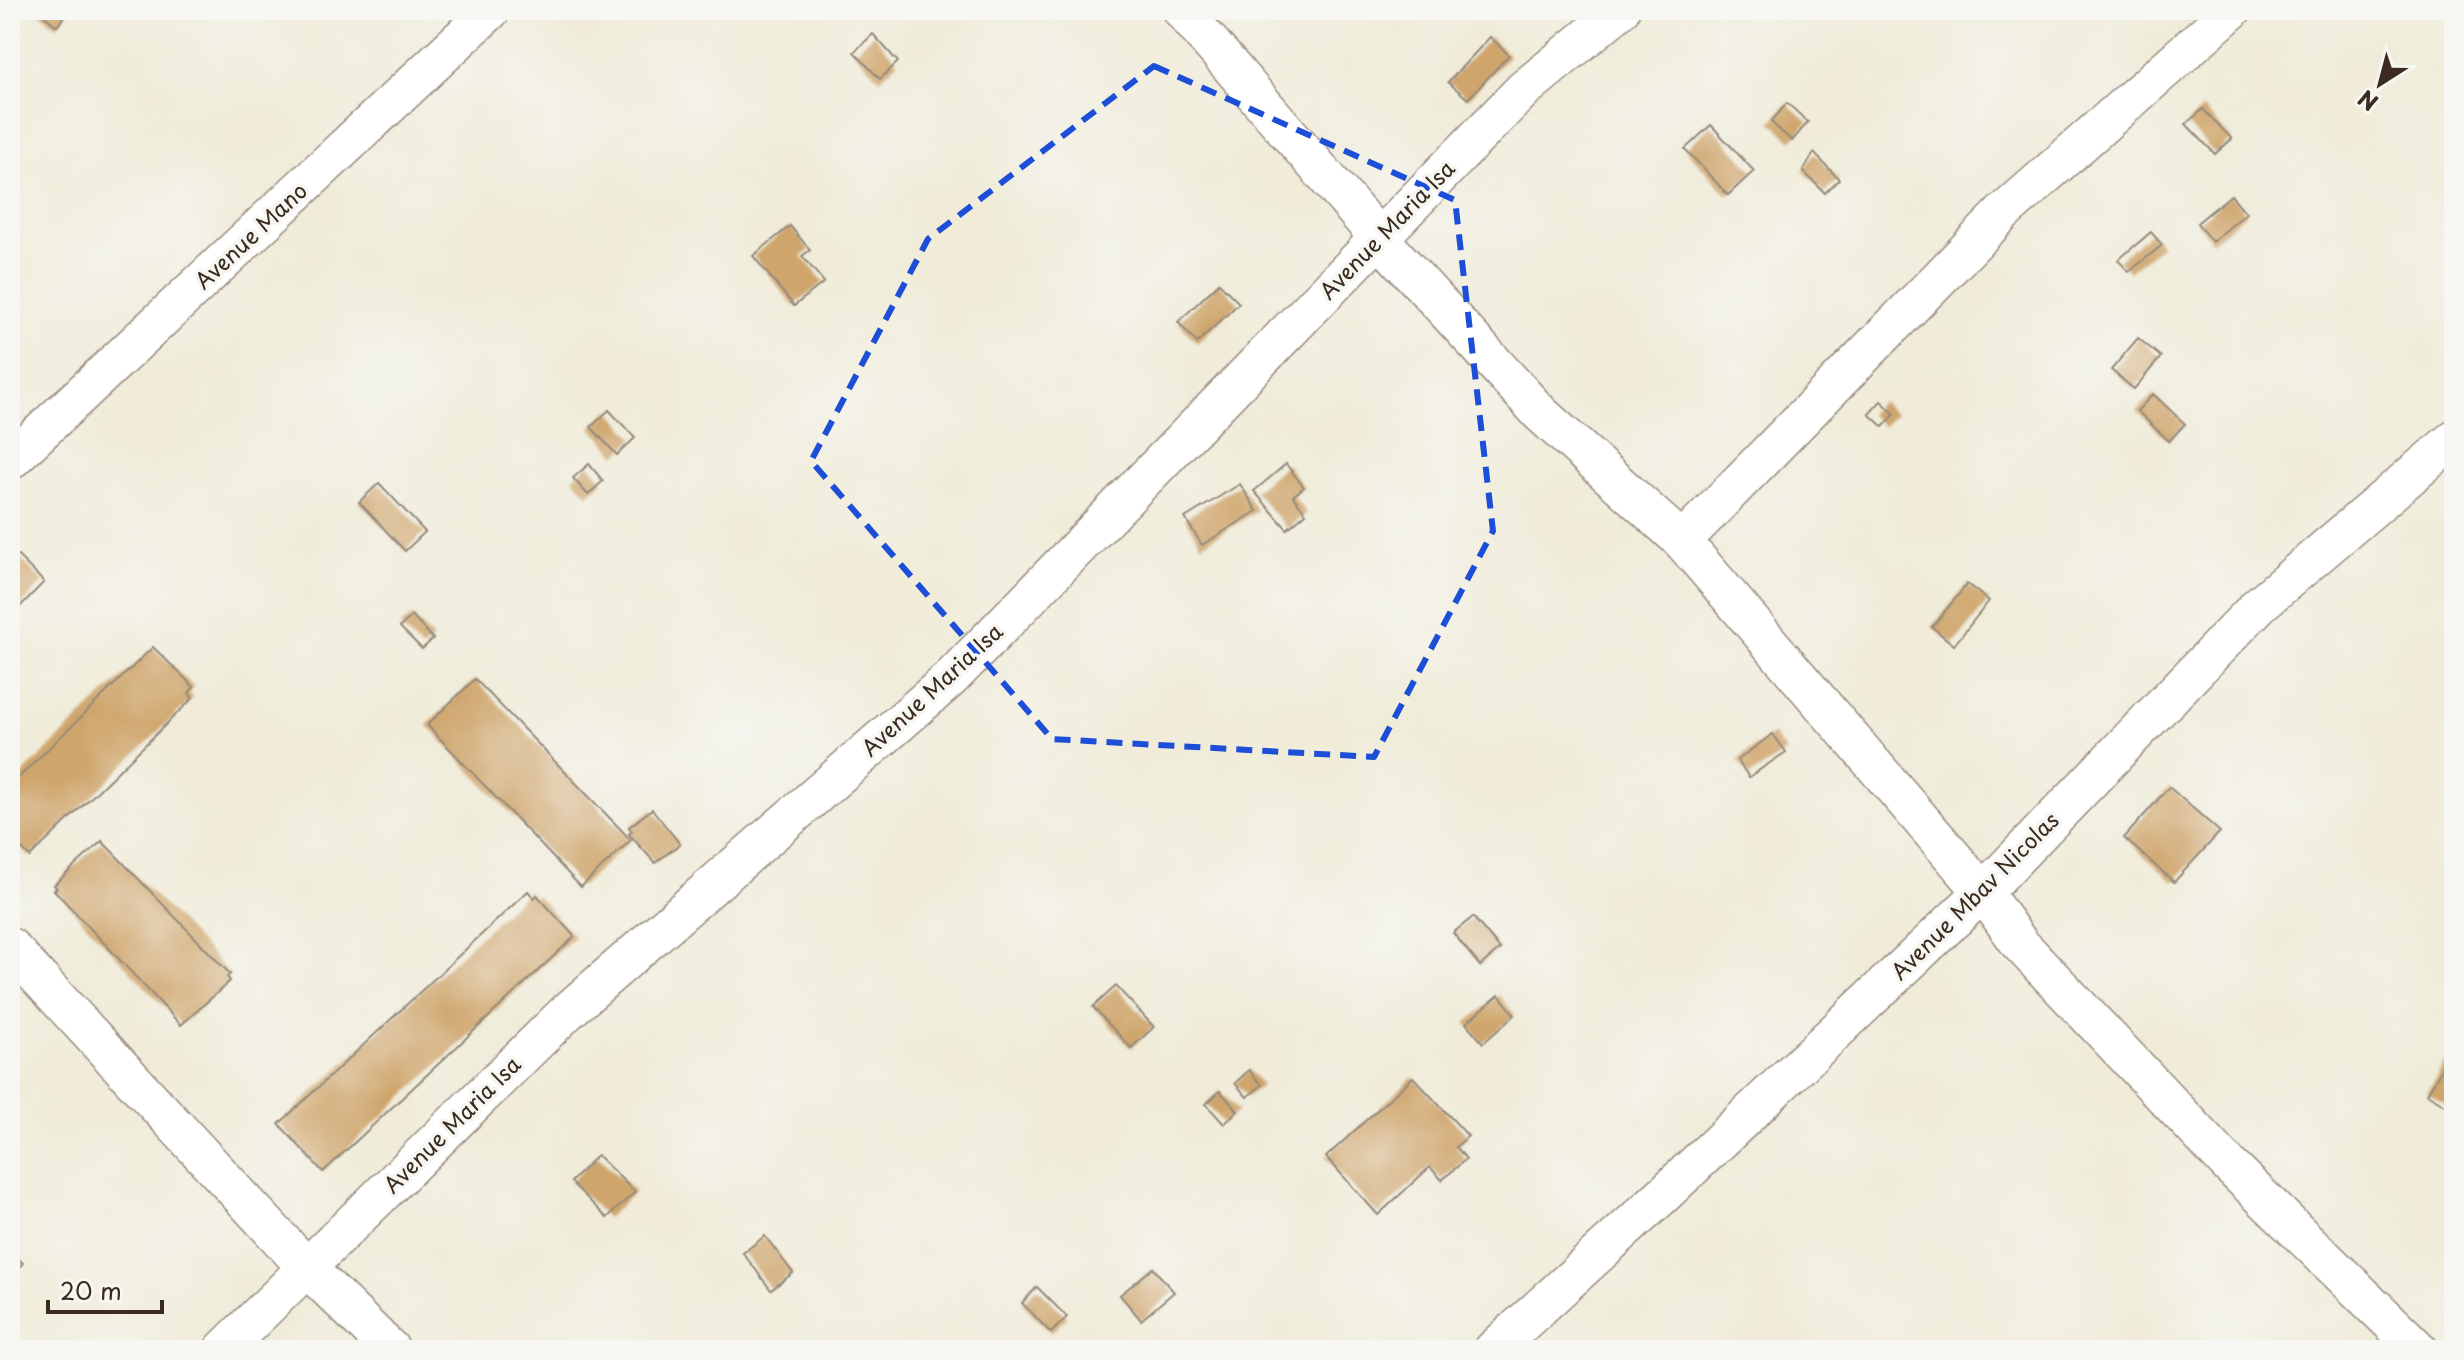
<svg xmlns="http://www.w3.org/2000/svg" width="2464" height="1360" font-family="'Playpen Sans',sans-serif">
<rect width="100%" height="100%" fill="#f6f6f2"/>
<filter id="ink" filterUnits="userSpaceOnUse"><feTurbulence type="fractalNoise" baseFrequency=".0125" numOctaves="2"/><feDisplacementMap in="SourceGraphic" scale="16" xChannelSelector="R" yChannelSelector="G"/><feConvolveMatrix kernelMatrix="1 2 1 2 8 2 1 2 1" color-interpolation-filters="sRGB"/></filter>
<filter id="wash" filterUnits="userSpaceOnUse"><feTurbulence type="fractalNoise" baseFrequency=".006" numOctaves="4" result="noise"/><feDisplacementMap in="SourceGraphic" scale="32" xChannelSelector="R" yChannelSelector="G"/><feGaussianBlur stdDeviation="1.8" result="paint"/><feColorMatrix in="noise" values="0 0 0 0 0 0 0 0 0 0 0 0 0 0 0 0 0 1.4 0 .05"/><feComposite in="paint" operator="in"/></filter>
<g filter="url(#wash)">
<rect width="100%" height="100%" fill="#f0ecd9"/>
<g id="blocks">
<g fill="#cfa56c">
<path d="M37,10H70L57,26Z"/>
<path d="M873,34L898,62L880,79L854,52Z"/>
<path d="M1490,37L1509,55L1468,99L1448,82Z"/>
<path d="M1787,103L1808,122L1792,141L1771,122Z"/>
<path d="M2203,109L2232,139L2215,154L2186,124Z"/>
<path d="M1711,125L1754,171L1728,195L1685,149Z"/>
<path d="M1814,153L1839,179L1825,193L1803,171Z"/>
<path d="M2231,195L2246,213L2212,242L2197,223Z"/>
<path d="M790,226L810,250L802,256L824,282L794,306L753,256Z"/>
<path d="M2151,232L2162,245L2129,272L2118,260Z"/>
<path d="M1219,283L1239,303L1197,343L1178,322Z"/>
<path d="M2138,338L2161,357L2134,389L2111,370Z"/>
<path d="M2153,394L2185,424L2169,441L2137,411Z"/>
<path d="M1881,401L1895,414L1883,427L1869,414Z"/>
<path d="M609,410L635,438L617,455L591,427Z"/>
<path d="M589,464L603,481L588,495L573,478Z"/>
<path d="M1286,464L1304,487L1293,496L1306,513L1287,529L1254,491Z"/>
<path d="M379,483L425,532L405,551L359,502Z"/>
<path d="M1240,484L1257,511L1202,545L1185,518Z"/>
<path d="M10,548L44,582L10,617Z"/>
<path d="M1967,584L1989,601L1954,645L1932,627Z"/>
<path d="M412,616L433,639L422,649L400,627Z"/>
<path d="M153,647L194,687L189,693L193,698L30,857L10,837V786Z"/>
<path d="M475,679L631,840L581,887L428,726V724Z"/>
<path d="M1773,734L1786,752L1749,777L1737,760Z"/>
<path d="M2169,787L2220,832L2174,882L2124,838Z"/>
<path d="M652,809L680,844L655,863L629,834L632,831L629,827Z"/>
<path d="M102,841L230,974L227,977L230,981L181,1025L54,890L57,888L54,885Z"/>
<path d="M528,891L534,898L537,895L574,936L572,939L323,1172L279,1124Z"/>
<path d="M1473,917L1500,949L1480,966L1453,933Z"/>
<path d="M1116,986L1154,1027L1131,1048L1093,1007Z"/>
<path d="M1499,995L1515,1015L1483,1043L1466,1023Z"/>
<path d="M2447,1059L2454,1062V1110L2427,1094Z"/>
<path d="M1249,1070L1262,1085L1247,1097L1235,1083Z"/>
<path d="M1413,1077L1468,1136L1456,1147L1466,1159L1442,1180L1430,1167L1378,1215L1326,1157Z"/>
<path d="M1220,1091L1238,1111L1224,1124L1206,1104Z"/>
<path d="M597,1155L635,1192L607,1218L571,1182Z"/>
<path d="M765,1236L793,1273L771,1290L743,1253Z"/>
<path d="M10,1251L23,1263L10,1277Z"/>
<path d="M1153,1268L1174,1292L1141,1320L1120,1295Z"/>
<path d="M1037,1287L1067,1317L1051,1333L1022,1303Z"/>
</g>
</g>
</g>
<g filter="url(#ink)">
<use href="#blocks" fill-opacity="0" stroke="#968b7c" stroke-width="2"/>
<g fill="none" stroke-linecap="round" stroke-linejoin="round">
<g stroke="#968b7c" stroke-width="41">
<g id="minor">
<path d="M1182,10L1379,238L1541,414L1682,541L1983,892L2020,944L2229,1165L2419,1350"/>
<path d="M10,461L491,10"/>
<path d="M1682,541L2003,213L2232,10"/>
<path d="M10,947L307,1268L391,1350"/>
<path d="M223,1350L568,1011L951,678L1523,90L1620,10"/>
<path d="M1493,1350L1663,1195L1983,892L2259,605L2454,439"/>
</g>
</g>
<use href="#minor" stroke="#fff" stroke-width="38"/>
</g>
</g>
<path fill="none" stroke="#1d4ed8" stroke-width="6" stroke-dasharray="16 10" stroke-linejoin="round" d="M1154,66L1455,200L1493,531L1374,757L1052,739L811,461L928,239Z"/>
<g text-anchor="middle" stroke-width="7" stroke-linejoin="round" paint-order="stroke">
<g font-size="22" fill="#3b2a1e" stroke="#f6f6f2">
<text transform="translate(1387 230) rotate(-46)" y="8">Avenue Maria Isa</text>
<text transform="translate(251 236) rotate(-43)" y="8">Avenue Mano</text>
<text transform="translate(932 690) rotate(-43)" y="8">Avenue Maria Isa</text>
<text transform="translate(1975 896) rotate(-45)" y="8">Avenue Mbav Nicolas</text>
<text transform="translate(452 1125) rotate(-45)" y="8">Avenue Maria Isa</text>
</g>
</g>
<rect width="2464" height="1360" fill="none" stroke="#f6f6f2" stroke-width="40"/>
<g transform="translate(2380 84) rotate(216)" stroke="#f6f6f2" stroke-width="6" paint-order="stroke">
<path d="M0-6L14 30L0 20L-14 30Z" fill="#3b2a1e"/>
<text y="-12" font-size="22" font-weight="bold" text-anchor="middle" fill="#3b2a1e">N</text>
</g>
<path d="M48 1300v12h114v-12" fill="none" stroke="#3b2a1e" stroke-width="4"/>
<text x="60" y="1300" font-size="24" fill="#3b2a1e" stroke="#f6f6f2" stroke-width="6" paint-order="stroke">20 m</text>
</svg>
